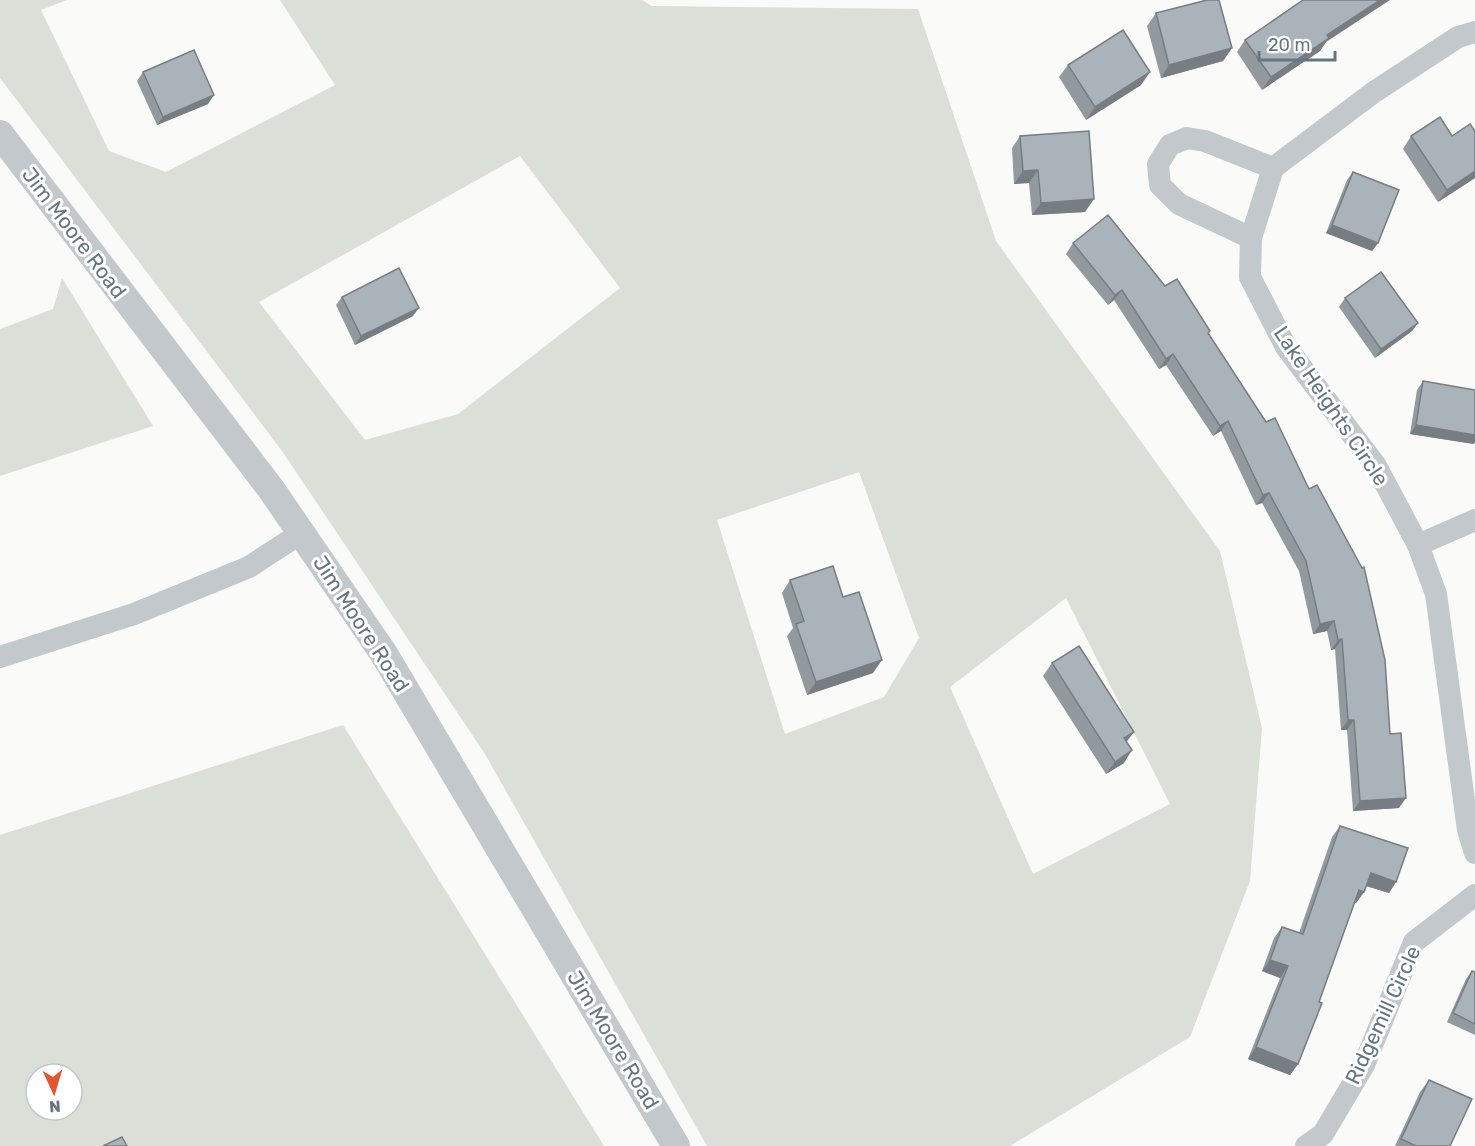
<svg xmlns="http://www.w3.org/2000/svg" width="1475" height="1146" font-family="Rubik,sans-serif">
<rect width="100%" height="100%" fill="#fafaf8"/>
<g fill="#dadfd7" fill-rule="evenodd">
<path d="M0,0H67L41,10L109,151L166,172L335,85L280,0H642L652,6L918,9L996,241L1220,551L1262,728L1250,881L1190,1037L1010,1146H707L485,754L282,451L0,78ZM520,156L620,288L458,414L365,440L259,302ZM859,472L919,638L884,697L785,734L717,520ZM1066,598L1170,804L1033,874L950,687Z"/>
<path d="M62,278L153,426L0,476V329L53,309Z"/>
<path d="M343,725L604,1146H0V835ZM36,1074H72V1110H36Z"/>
</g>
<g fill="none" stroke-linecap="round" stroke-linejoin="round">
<g stroke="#c3c8cc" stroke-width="22">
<path d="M1475,32L1458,37L1374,92L1273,168L1251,238L1250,277L1286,347L1376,466L1418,545L1436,594L1468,830L1475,853"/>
<path d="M1251,238L1179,204L1160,185L1158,164L1170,145L1187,138L1205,141L1273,168"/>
<path d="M1418,545L1475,520"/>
<path d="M0,657L134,614L249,567L301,533"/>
<path d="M1306,1146L1323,1134L1364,1065L1414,942L1475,895"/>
</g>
<path stroke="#c3c8cc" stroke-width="28" d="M0,134L271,489L384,654L676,1146"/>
</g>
<g fill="#929a9f">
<path d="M1156,13L1232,48L1223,61L1161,78L1147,26Z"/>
<path d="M1245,40L1326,42L1320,51L1262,90L1237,52Z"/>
<path d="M1068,65L1141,85L1086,120L1059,77Z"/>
<path d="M143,72L208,104L157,125L137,81Z"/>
<path d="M1020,136L1085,212L1032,215L1029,183L1014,184L1012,148Z"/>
<path d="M1411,136L1475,178L1438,202L1403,149Z"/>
<path d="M1353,172L1378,243L1372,251L1326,233L1347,180Z"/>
<path d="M1073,243L1165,286L1209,333L1390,734L1399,808L1353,811L1347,730H1341L1335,649L1331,650L1327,631L1313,634L1299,571L1262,503L1256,505L1221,431L1213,436L1166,365L1159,369L1114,300L1108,305L1066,254Z"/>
<path d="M342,297L413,316L355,345L336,305Z"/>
<path d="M1345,298L1418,323L1412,331L1375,358L1339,307Z"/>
<path d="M1423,381L1474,444L1410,434L1417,390Z"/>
<path d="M790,580L873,673L807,695L787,636L793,628L782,593Z"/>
<path d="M1052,663L1127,742L1124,763L1106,774L1043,676Z"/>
<path d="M1340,826L1396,882L1389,893L1366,886L1364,892L1356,903L1354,902L1298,1064L1290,1075L1248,1059L1280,978L1262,971L1274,938L1282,927L1299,933L1332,837Z"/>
<path d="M1472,971L1475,972V1035L1447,1022L1466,979Z"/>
<path d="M1429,1080L1450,1146H1395L1420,1092Z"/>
</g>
<g fill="#777d82">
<path d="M1380,0H1390L1326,42L1320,51L1262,90L1271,77L1327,35Z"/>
<path d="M1232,48L1223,61L1161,78L1169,65Z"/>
<path d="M1150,72L1141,85L1086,120L1095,107Z"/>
<path d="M214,95L208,104L157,125L163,117Z"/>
<path d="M1038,170L1029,183L1014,184L1023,171Z"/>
<path d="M1475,171V178L1438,202L1447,190Z"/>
<path d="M1094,199L1085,212L1032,215L1041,203Z"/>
<path d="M1332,225L1378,243L1372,251L1326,233Z"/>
<path d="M1122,290L1114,300L1108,305L1115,295Z"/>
<path d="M419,308L413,316L355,345L361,336Z"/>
<path d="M1418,323L1412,331L1375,358L1381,349Z"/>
<path d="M1173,354L1166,365L1159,369L1166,359Z"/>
<path d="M1228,421L1221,431L1213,436L1220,426Z"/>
<path d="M1416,425L1475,435V442L1474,444L1410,434Z"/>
<path d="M1269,493L1262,503L1256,505L1263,495Z"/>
<path d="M1334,621L1327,631L1313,634L1320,624Z"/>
<path d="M1342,639L1335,649L1331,650L1338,640Z"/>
<path d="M882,660L873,673L807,695L816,682Z"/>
<path d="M1348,720H1354L1347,730H1341Z"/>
<path d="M1134,732L1125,744L1124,738Z"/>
<path d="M1132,750L1124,763L1106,774L1115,762Z"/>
<path d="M1406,798L1399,808L1353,811L1360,801Z"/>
<path d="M1371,873L1396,882L1389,893L1363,885Z"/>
<path d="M1359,890L1364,892L1356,903L1351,901Z"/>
<path d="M1270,960L1288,966L1280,978L1262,971Z"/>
<path d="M1256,1047L1298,1064L1290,1075L1248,1059Z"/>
</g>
<g fill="#aab3b9" stroke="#777d82" stroke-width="1.5">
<path d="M1207,0H1219L1232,48L1169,65L1156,13Z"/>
<path d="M1303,0H1380L1327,35L1329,38L1271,77L1245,40Z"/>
<path d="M1123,30L1150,72L1095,107L1068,65Z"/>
<path d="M194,50L214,95L163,117L143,72Z"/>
<path d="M1440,117L1452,136L1470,124L1475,131V171L1447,190L1411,136Z"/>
<path d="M1089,131L1094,199L1041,203L1038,170L1023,171L1020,136Z"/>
<path d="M1353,172L1399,190L1378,243L1332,225Z"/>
<path d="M1108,215L1165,286L1177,279L1210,331L1208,333L1266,422L1275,418L1309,489L1317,485L1362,568L1364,567L1385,660L1390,734L1401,733L1406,798L1360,801L1354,720H1348L1342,639L1338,640L1334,621L1320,624L1306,561L1269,493L1263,495L1228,421L1220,426L1173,354L1166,359L1122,290L1115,295L1073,243Z"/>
<path d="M399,268L419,308L361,336L342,297Z"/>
<path d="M1381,272L1418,323L1381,349L1345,298Z"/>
<path d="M1423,381L1475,390V435L1416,425Z"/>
<path d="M833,566L843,597L859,592L882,660L816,682L796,624L804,621L790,580Z"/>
<path d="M1079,646L1134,732L1124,738L1132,750L1115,762L1052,663Z"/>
<path d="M1340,826L1408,848L1396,882L1371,873L1364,892L1359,890L1319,1002L1322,1003L1298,1064L1256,1047L1288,966L1270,960L1282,927L1303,934Z"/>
<path d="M1472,971L1475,972V1024L1453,1013Z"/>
<path d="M1429,1080L1472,1099L1450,1146H1416L1401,1139Z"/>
<path d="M122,1137L127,1146H103Z"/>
</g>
<g text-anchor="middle" stroke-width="6" stroke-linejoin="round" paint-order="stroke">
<g font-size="21" fill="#657683" stroke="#fff">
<text transform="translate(74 233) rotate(53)" y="7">Jim Moore Road</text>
<text transform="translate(1331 406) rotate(56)" y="7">Lake Heights Circle</text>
<text transform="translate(361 624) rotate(57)" y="7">Jim Moore Road</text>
<text transform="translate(1383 1015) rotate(-65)" y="7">Ridgemill Circle</text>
<text transform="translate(613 1040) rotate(59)" y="7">Jim Moore Road</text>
</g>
</g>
<g transform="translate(54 1092) rotate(176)"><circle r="28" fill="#ffffff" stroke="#c1c8cd" stroke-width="1.5"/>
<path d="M0-4.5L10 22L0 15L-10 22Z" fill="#e4572e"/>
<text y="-9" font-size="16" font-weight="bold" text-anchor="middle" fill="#657683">N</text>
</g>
<path d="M1259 51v9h76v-9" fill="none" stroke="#657683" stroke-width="3"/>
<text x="1268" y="51" font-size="18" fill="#657683" stroke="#ffffff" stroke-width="4.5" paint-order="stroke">20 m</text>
</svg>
